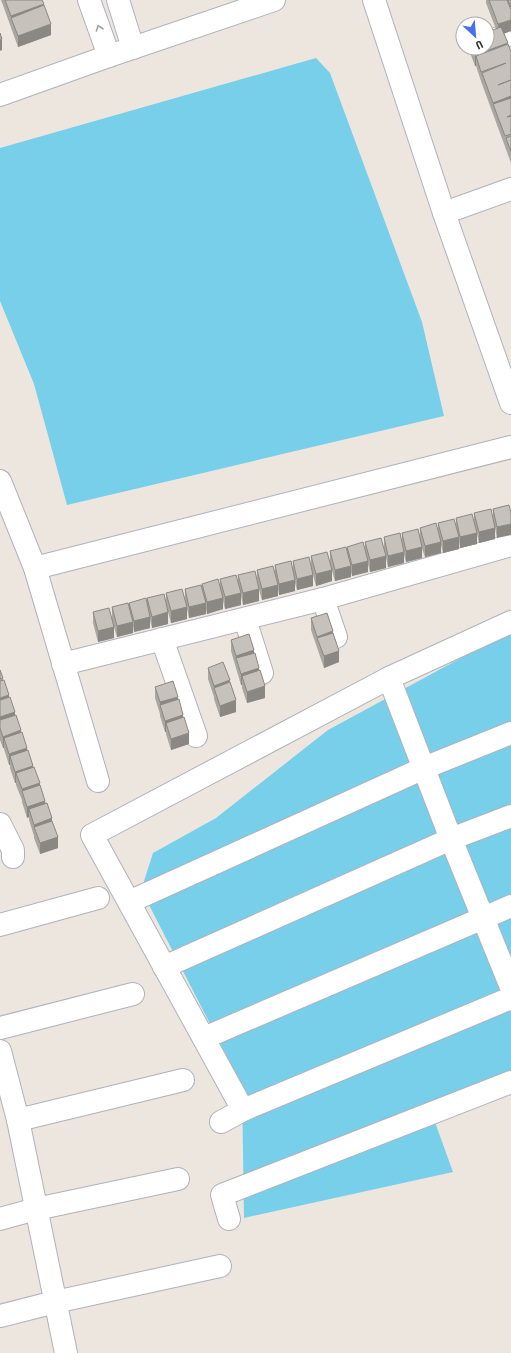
<svg xmlns="http://www.w3.org/2000/svg" width="511" height="1353" font-family="'Roboto Condensed',sans-serif">
<rect width="100%" height="100%" fill="#ede6df"/>
<g fill="#78cfe9">
<path d="M316,58L330,73L422,322L444,416L67,505L34,384L0,301V148Z"/>
<path d="M511,631V1094L432,1114L453,1172L244,1218L242,1086L148,903L144,881L153,853L216,818L328,730Z"/>
</g>
<g fill="none" stroke-linecap="round" stroke-linejoin="round">
<g stroke="#afb2bc" stroke-width="24">
<g id="street">
<path d="M89,0L109,56"/>
<path d="M118,0L133,48"/>
<path d="M374,0L444,213L511,403"/>
<path d="M487,42L511,34"/>
<path d="M0,95L109,56L274,0"/>
<path d="M444,213L511,189"/>
<path d="M0,481L35,568L98,781"/>
<path d="M35,568L511,447"/>
<path d="M323,599L336,637"/>
<path d="M245,619L262,673"/>
<path d="M511,622L389,678L451,839L511,987"/>
<path d="M162,639L196,736"/>
<path d="M63,664L323,599L511,545"/>
<path d="M0,824L13,850V857"/>
<path d="M129,902L424,768L511,733"/>
<path d="M0,925L98,898"/>
<path d="M164,967L451,839L511,816"/>
<path d="M0,1028L133,994"/>
<path d="M204,1038L511,906"/>
<path d="M0,1051L18,1120L66,1353"/>
<path d="M243,1110L92,835L389,678"/>
<path d="M18,1120L183,1080"/>
<path d="M221,1122L243,1110L511,998"/>
<path d="M0,1219L36,1209L178,1179"/>
<path d="M229,1219L222,1195L511,1082"/>
<path d="M0,1316L55,1302L220,1266"/>
</g>
</g>
<use href="#street" stroke="#fff" stroke-width="22"/>
</g>
<g fill="#aaa6a0">
<path d="M1,0H42L51,35L18,47L4,8Z"/>
<path d="M486,0H511V31L504,33L511,52V163L493,114L482,84L476,66H475L469,50V48H487L496,29L486,3Z"/>
<path d="M509,505L497,538L495,528V539L479,543L477,534V544L460,548L459,541V549L443,553L441,545V553L425,557L422,549V558L406,562L404,555V563L388,567L386,558V568L370,572L368,564V572L352,576L351,572V577L335,581L332,571V581L316,586L313,575V586L297,590L295,583V591L279,595L278,589V596L262,600L259,590V601L243,605L241,596V605L225,609L223,601V609L207,614L206,609V614L189,618L187,609V619L171,623L168,612V624L152,628L150,620V628L134,632L133,626V633L117,637L114,627V638L98,642L93,623V612L112,618V607L129,609V603L147,605V598L166,604V593L185,599V589H202V584L220,587V579L238,584V575L257,581V570L275,573V565L293,568V561L311,567V556L330,562V551L347,552V547L365,549V542L384,547V537L402,541V533L420,537V528L438,530V523L456,527V518L474,523V513L493,519V509Z"/>
<path d="M311,618L333,633L339,662L324,668L311,630Z"/>
<path d="M231,640L254,653L259,671L265,698L247,703L242,688V685H241L231,651Z"/>
<path d="M208,668L230,682L236,712L220,717L214,699V697L208,679Z"/>
<path d="M0,670L15,715L52,821L58,848L40,854L34,838V836L29,820V817L27,818L22,802V800L16,785V783H15L10,768V765H9L4,749V748H3L0,740Z"/>
<path d="M155,687L178,699L183,718L189,744L171,750L166,734V732H165L160,716V713V714L155,698Z"/>
</g>
<g fill="#8b8782">
<path d="M44,4V15L11,18V28V16Z"/>
<path d="M511,20V31L498,36V24Z"/>
<path d="M51,24V35L18,47V36Z"/>
<path d="M2,39V50L0,51V40Z"/>
<path d="M508,43V54L476,56V66H475V55Z"/>
<path d="M511,96V107L493,104V114V103Z"/>
<path d="M511,524V535L497,538V527Z"/>
<path d="M495,528V539L479,543V532Z"/>
<path d="M477,533V544L460,548V537Z"/>
<path d="M459,537V549L443,553V541Z"/>
<path d="M441,542V553L425,557V546Z"/>
<path d="M422,547V558L406,562V551Z"/>
<path d="M404,552V563L388,567V556Z"/>
<path d="M386,556V568L370,572V560Z"/>
<path d="M368,561V572L352,576V565Z"/>
<path d="M351,566V577L335,581V570Z"/>
<path d="M332,570V581L316,586V574Z"/>
<path d="M313,575V586L297,590V579Z"/>
<path d="M295,580V591L279,595V584Z"/>
<path d="M278,585V596L262,600V589Z"/>
<path d="M259,589V601L243,605V593Z"/>
<path d="M241,593V605L225,609V597Z"/>
<path d="M223,598V609L207,614V602Z"/>
<path d="M206,603V614L189,618V607Z"/>
<path d="M187,607V619L171,623V611Z"/>
<path d="M168,612V624L152,628V617Z"/>
<path d="M150,617V628L134,632V621Z"/>
<path d="M133,622V633L117,637V626Z"/>
<path d="M114,627V638L98,642V631Z"/>
<path d="M333,631V642L317,638V648V637Z"/>
<path d="M254,650V661L236,658V667V656Z"/>
<path d="M339,651V662L324,668V656Z"/>
<path d="M259,668V679L242,676V685H241V674Z"/>
<path d="M230,680V692L214,688V697V686Z"/>
<path d="M265,686V698L247,703V692Z"/>
<path d="M9,695V706L0,709V698Z"/>
<path d="M178,697V708L160,705V714V702Z"/>
<path d="M236,700V712L220,717V706Z"/>
<path d="M15,712V724L0,729V717Z"/>
<path d="M183,715V726L166,723V732H165V721Z"/>
<path d="M21,730V742L4,738V748H3V737Z"/>
<path d="M189,733V744L171,750V739Z"/>
<path d="M27,748V759L10,756V765H9V754Z"/>
<path d="M33,766V777L16,773V783H15V772Z"/>
<path d="M40,783V794L22,791V800V789Z"/>
<path d="M45,801V812L29,809V817L27,818V807Z"/>
<path d="M52,818V830L34,827V836V825Z"/>
<path d="M58,837V848L40,854V843Z"/>
</g>
<g fill="#c6c1ba" stroke="#8b8782">
<path d="M5,0H42L44,4L11,16Z"/>
<path d="M489,0H507L511,10V20L498,24Z"/>
<path d="M508,0H511V7Z"/>
<path d="M44,5L51,24L18,36L11,18Z"/>
<path d="M501,27L508,43L475,55L473,48H487V32Z"/>
<path d="M0,33L2,39L0,40Z"/>
<path d="M508,44L511,52V80L498,85L511,80V96L493,103L482,73L506,63L481,72L476,56Z"/>
<path d="M511,98V115L507,117L511,116V134L505,136L493,104Z"/>
<path d="M511,136V152L506,138Z"/>
<path d="M509,505L511,513V524L497,527L493,509Z"/>
<path d="M491,509L495,528L479,532L474,513Z"/>
<path d="M472,514L477,533L460,537L456,518Z"/>
<path d="M454,519L459,537L443,541L438,523Z"/>
<path d="M436,523L441,542L425,546L420,528Z"/>
<path d="M418,529L422,547L406,551L402,533Z"/>
<path d="M400,533L404,552L388,556L384,537Z"/>
<path d="M381,538L386,556L370,560L365,542Z"/>
<path d="M363,542L368,561L352,565L347,547Z"/>
<path d="M346,547L351,566L335,570L330,551Z"/>
<path d="M327,552L332,570L316,574L311,556Z"/>
<path d="M309,557L313,575L297,579L293,561Z"/>
<path d="M291,561L295,580L279,584L275,565Z"/>
<path d="M273,566L278,585L262,589L257,570Z"/>
<path d="M255,571L259,589L243,593L238,575Z"/>
<path d="M236,575L241,593L225,597L220,579Z"/>
<path d="M218,579L223,598L207,602L202,584Z"/>
<path d="M201,585L206,603L189,607L185,589Z"/>
<path d="M182,589L187,607L171,611L166,593Z"/>
<path d="M164,594L168,612L152,617L147,598Z"/>
<path d="M146,598L150,617L134,621L129,603Z"/>
<path d="M128,603L133,622L117,626L112,607Z"/>
<path d="M109,608L114,627L98,631L93,612Z"/>
<path d="M327,613L333,631L317,637L311,618Z"/>
<path d="M333,633L339,651L324,656L317,638Z"/>
<path d="M249,634L254,650L236,656L231,640Z"/>
<path d="M255,653L259,668L241,674L236,658Z"/>
<path d="M223,662L230,680L214,686L208,668Z"/>
<path d="M0,670L3,678L0,679Z"/>
<path d="M260,670L265,686L247,692L242,676Z"/>
<path d="M4,680L9,695L0,698V681Z"/>
<path d="M173,681L178,697L160,702L155,687Z"/>
<path d="M230,682L236,700L220,706L214,688Z"/>
<path d="M10,697L15,712L0,717V700Z"/>
<path d="M179,699L183,715L165,721L160,705Z"/>
<path d="M16,715L21,730L3,737L0,728V720Z"/>
<path d="M184,717L189,733L171,739L166,723Z"/>
<path d="M22,732L27,748L9,754L4,738Z"/>
<path d="M28,750L33,766L15,772L10,756Z"/>
<path d="M34,767L40,783L22,789L16,773Z"/>
<path d="M40,785L45,801L27,807L22,791Z"/>
<path d="M47,803L52,818L34,825L29,809Z"/>
<path d="M52,821L58,837L40,843L34,827Z"/>
</g>
<defs><path id="oneway-chevron" d="M-2-3.5L2.5 0L-2 3.5" fill="none" stroke-width="1.6" stroke-linecap="round" stroke-linejoin="round"/></defs>
<use stroke="#a0a0a0" href="#oneway-chevron" transform="translate(99 28) rotate(-109)"/>
<g transform="translate(475 36) rotate(154)"><circle r="19" fill="#ffffff" stroke="#ababab"/>
<path d="M0-3L7 15L0 10L-7 15Z" fill="#486ef1"/>
<text y="-6" font-size="11" font-weight="bold" text-anchor="middle" fill="#2c2c2c">U</text>
</g>
</svg>
